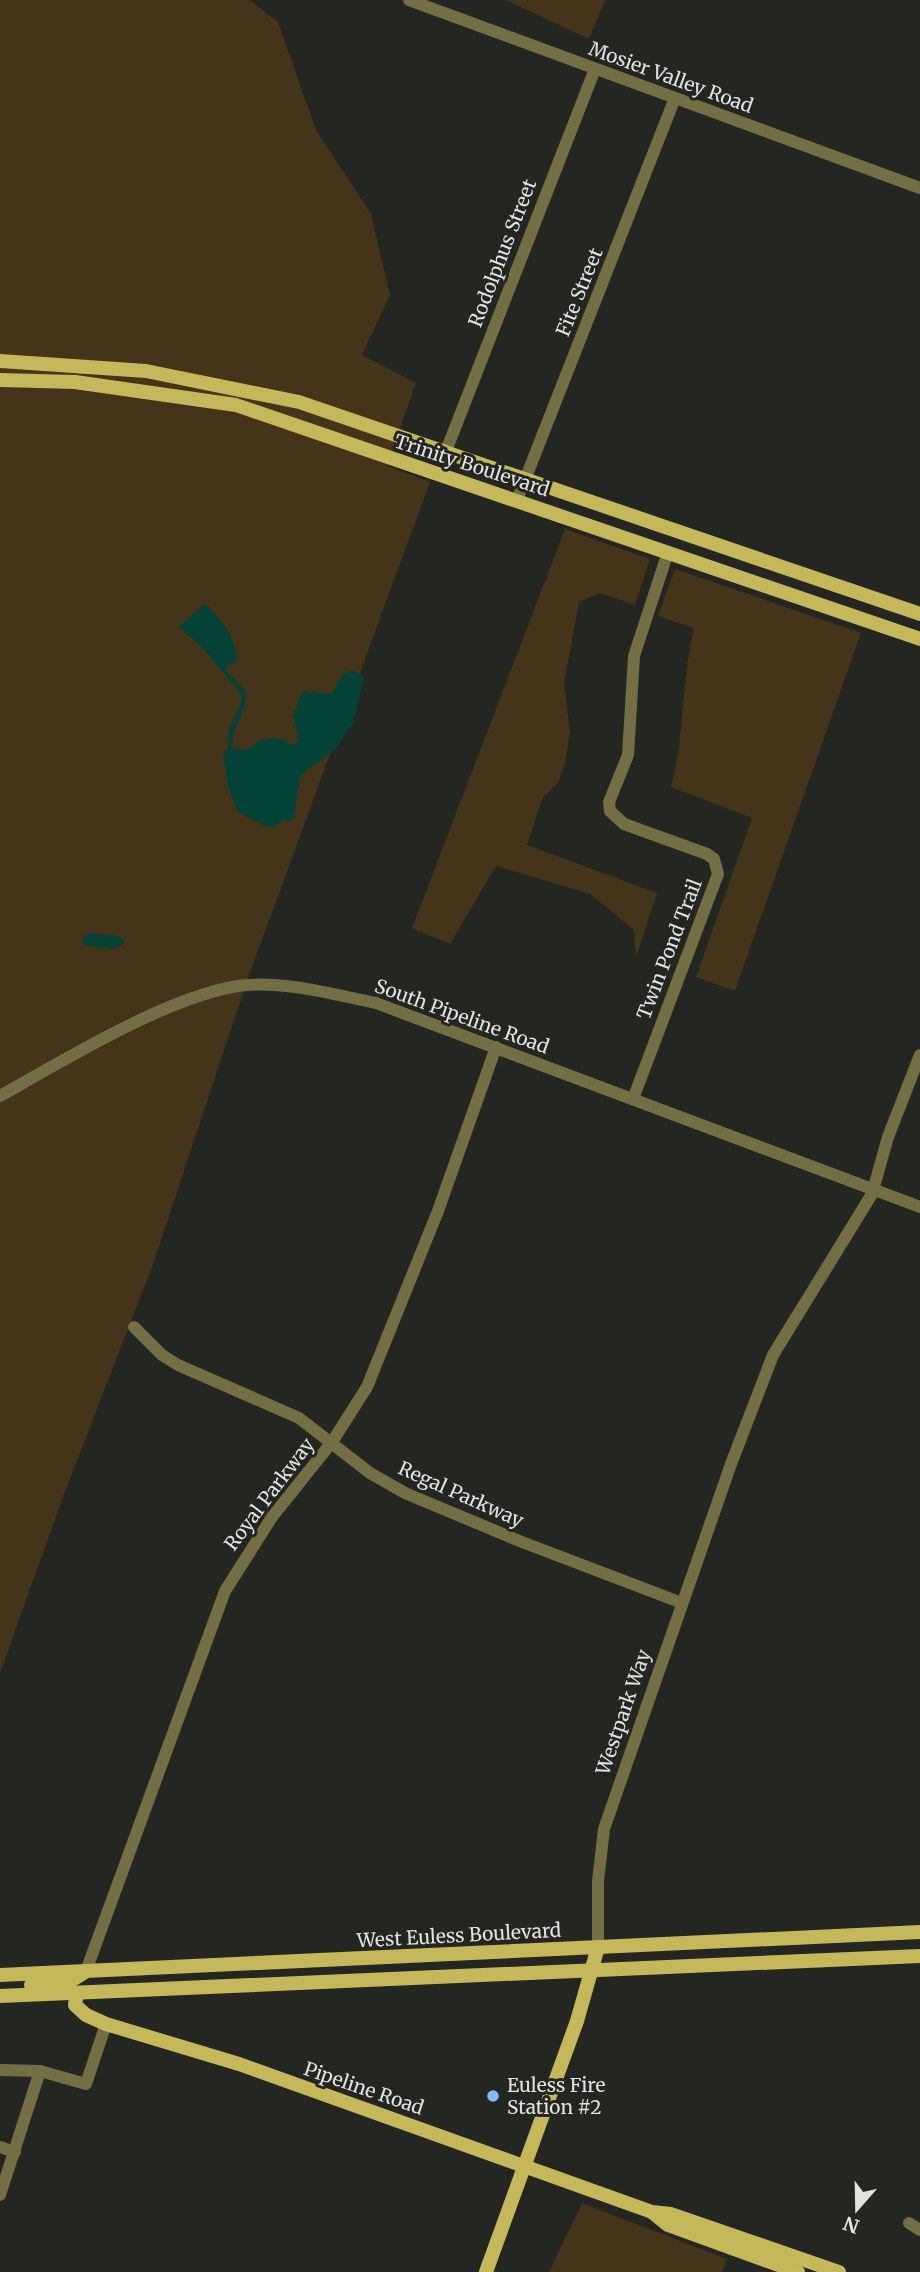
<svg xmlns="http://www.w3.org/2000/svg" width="920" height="2272" font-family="Merriweather,serif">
<rect width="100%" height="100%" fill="#242622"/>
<g fill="#44341a">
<path d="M0,0H250L278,22L316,130L371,214L390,295L362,355L416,383L387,466L430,482L249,975L152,1267L63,1497L0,1673Z"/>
<path d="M506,0H605L589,39Z"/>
<path d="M565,529L650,559L635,605L600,593L579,602L564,683L570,732L565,764L558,783L542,799L527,845L657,893L636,957L634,930L590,894L496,866L450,944L412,928Z"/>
<path d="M675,569L861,633L735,991L696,977L752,818L671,787C685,735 681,681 694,628L658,616Z"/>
<path d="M582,2203L727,2259L722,2272H549Z"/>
</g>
<g fill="#044136">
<path d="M205,604C219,616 240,643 236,662L226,666V670L246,691C247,712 233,724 232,748L247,750C262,738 273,734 291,744L297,743L298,733L293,716L303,691L331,694L341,677L349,670L364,676L353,724L337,747L300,776L294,817L290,821L283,820L274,827L265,826L237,811L228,786L223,753L228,748L229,730L242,701L240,693L204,649L179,627Z"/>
<path d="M90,933L117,936L124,940V944L111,949L85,945L82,938Z"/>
</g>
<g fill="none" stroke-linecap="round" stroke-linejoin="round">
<g stroke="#746e44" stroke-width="12">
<path d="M409,0L920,188"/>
<path d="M446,451L595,69"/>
<path d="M517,500L675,98"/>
<path d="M0,1096C64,1060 167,997 238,986C282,980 332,994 376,1003L920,1207"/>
<path d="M633,1099L718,874L714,859L707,854L624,824L610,811L609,802L628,755L634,656L668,552"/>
<path d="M134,1327L162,1355L178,1365L299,1418L370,1473L405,1493L522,1542L682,1603"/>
<path d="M598,1947V1881L604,1829L731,1464L773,1355L872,1194L888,1137L920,1055"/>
<path d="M86,1971L225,1591L272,1517L332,1442L367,1387L438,1211L496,1047"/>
<path d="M0,2070L40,2071L86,2084L106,2024"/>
<path d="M0,2147L15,2152"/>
<path d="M0,2195L40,2071"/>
<path d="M909,2223L920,2230"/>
</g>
<g stroke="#c4b85b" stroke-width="14">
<path d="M0,361L146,371L299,402L920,614"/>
<path d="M0,380L75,382L236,405L920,639"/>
<path d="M0,1975L920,1932"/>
<path d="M31,1985L69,1982L85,1972"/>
<path d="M77,1993L75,2005L86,2015L106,2024L239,2064L652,2212L671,2214L839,2272"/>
<path d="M0,1996L920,1956"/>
<path d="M652,2212L668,2225L798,2272"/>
<path d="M486,2272L577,2021L598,1947"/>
</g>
</g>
<circle fill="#81bdfa" stroke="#242622" stroke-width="2.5" cx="493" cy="2096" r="7"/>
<g text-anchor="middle" stroke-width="6" stroke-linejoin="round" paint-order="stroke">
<g font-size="19" fill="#e2e3e0" stroke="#242622">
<text transform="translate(671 77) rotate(20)" y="7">Mosier Valley Road</text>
<text transform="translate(502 253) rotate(-69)" y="7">Rodolphus Street</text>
<text transform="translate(579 292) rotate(-68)" y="7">Fite Street</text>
<text transform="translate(472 465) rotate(18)" y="7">Trinity Boulevard</text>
<text transform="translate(669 949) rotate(-69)" y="7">Twin Pond Trail</text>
<text transform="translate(462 1016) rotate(20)" y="7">South Pipeline Road</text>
<text transform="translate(269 1494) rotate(-53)" y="7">Royal Parkway</text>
<text transform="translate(461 1494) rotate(24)" y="7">Regal Parkway</text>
<text transform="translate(623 1712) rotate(-71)" y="7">Westpark Way</text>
<text transform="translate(459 1935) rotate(-3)" y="7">West Euless Boulevard</text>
<text transform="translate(364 2088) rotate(19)" y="7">Pipeline Road</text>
</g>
<g font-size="19" fill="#e2e3e0" stroke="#242622" text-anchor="start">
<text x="507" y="2092">Euless Fire<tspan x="507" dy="22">Station #2</tspan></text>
</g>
</g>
<g transform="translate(857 2209) rotate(200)" stroke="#242622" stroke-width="5" paint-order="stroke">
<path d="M0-5L12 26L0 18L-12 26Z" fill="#e2e3e0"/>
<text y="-10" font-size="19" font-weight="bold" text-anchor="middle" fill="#e2e3e0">N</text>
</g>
</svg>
